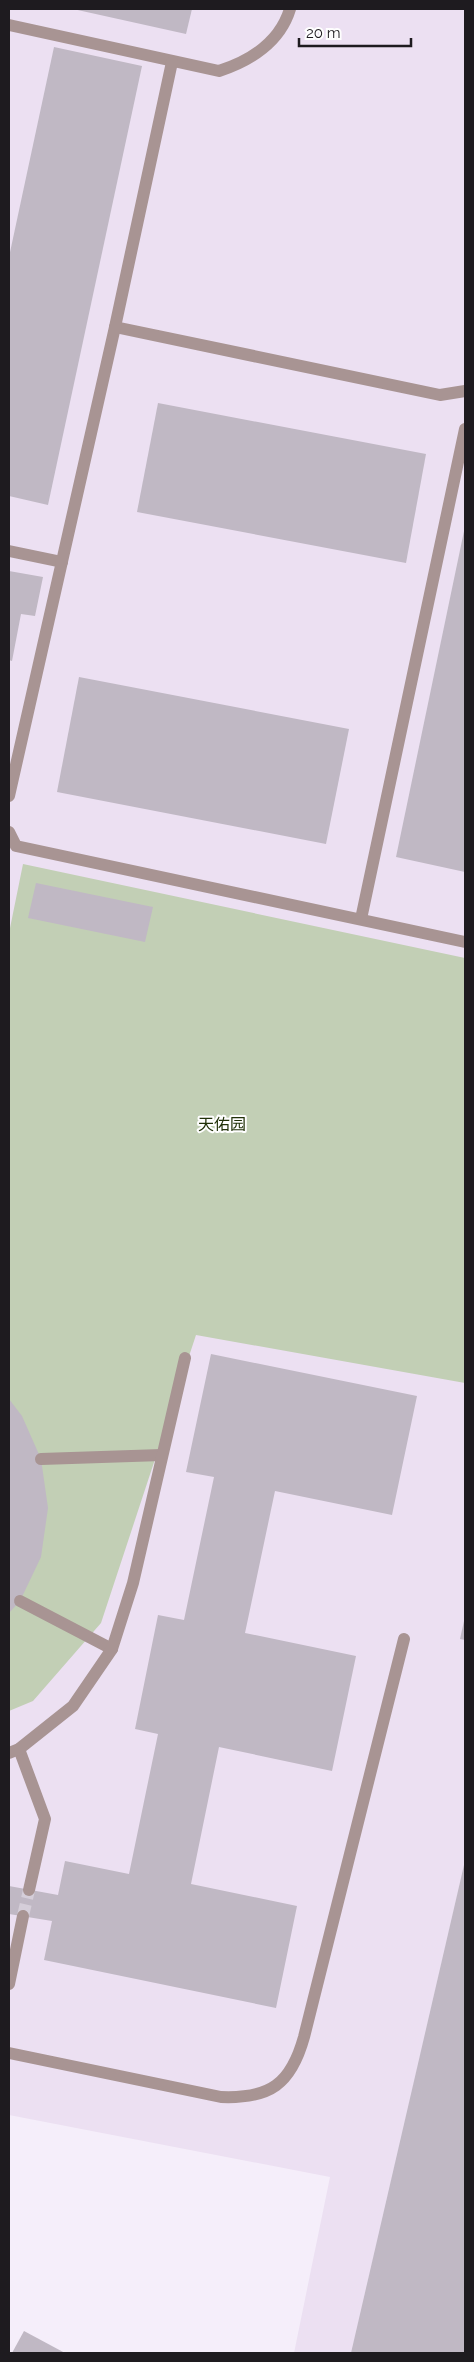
<svg xmlns="http://www.w3.org/2000/svg" width="474" height="2362" font-family="Raleway,'Noto Sans SC',sans-serif">
<rect width="100%" height="100%" fill="#f5eefa"/>
<path fill="#ece0f2" d="M9,9H465V2353H294L330,2177L9,2115Z"/>
<path fill="#c2cfb5" d="M23,864L465,958V1383L196,1335L101,1623L33,1701L9,1711V933Z"/>
<g fill="#c0b8c4">
<path d="M73,9H192L186,34Z"/>
<path d="M54,47L142,66L48,505L9,496V257Z"/>
<path d="M158,403L426,454L406,563L137,512Z"/>
<path d="M464,531L465,532V872L396,857Z"/>
<path d="M9,571L43,577L35,616L21,614L12,661L9,660Z"/>
<path d="M79,677L349,729L326,844L57,792Z"/>
<path d="M36,883L153,907L145,942L28,918Z"/>
<path d="M211,1354L417,1396L392,1515L275,1491L245,1633L356,1656L332,1771L219,1747L191,1884L297,1906L276,2008L44,1960L52,1921L9,1914V1886L58,1895L65,1861L129,1874L158,1734L135,1729L158,1615L184,1620L214,1477L186,1472Z"/>
<path d="M9,1399L22,1416L41,1459L48,1508L41,1557L20,1601L9,1613Z"/>
<path d="M464,1621H465V1640L460,1639Z"/>
<path d="M464,1865L465,2353H351Z"/>
<path d="M24,2331L65,2353H12Z"/>
</g>
<g fill="none" stroke-linecap="round" stroke-linejoin="round">
<path stroke="#d5ced9" stroke-width="12" stroke-dasharray="12 6" stroke-linecap="butt" d="M23,1916L29,1890"/>
<g stroke="#a89493" stroke-width="12">
<path d="M9,25L219,71C250,61 280,42 290,9"/>
<path d="M115,327L440,395L465,391"/>
<path d="M9,551L62,562"/>
<path d="M9,796L115,327L172,62"/>
<path d="M9,832L16,846L465,942"/>
<path d="M361,919L465,429"/>
<path d="M9,2053L221,2097C270,2099 291,2084 304,2037L404,1639"/>
</g>
<g stroke="#a89493" stroke-width="12">
<path d="M41,1459L162,1455"/>
<path d="M20,1601L112,1649"/>
<path d="M19,1749L45,1819L29,1890"/>
<path d="M9,1753L19,1749L73,1706L112,1649L133,1583L185,1358"/>
<path d="M9,1984L23,1916"/>
</g>
</g>
<g text-anchor="middle" stroke-width="4" stroke-linejoin="round" paint-order="stroke">
<g font-size="16" fill="#203008" stroke="#fefefe">
<text x="222" y="1130">天佑园</text>
</g>
</g>
<rect width="474" height="2362" fill="none" stroke="#1e1b1f" stroke-width="20"/>
<path d="M299 38v8h112v-8" fill="none" stroke="#1e1b1f" stroke-width="2.5"/>
<text x="306" y="38" font-size="15" fill="#1e1b1f" stroke="#fefefe" stroke-width="4" paint-order="stroke">20 m</text>
</svg>
